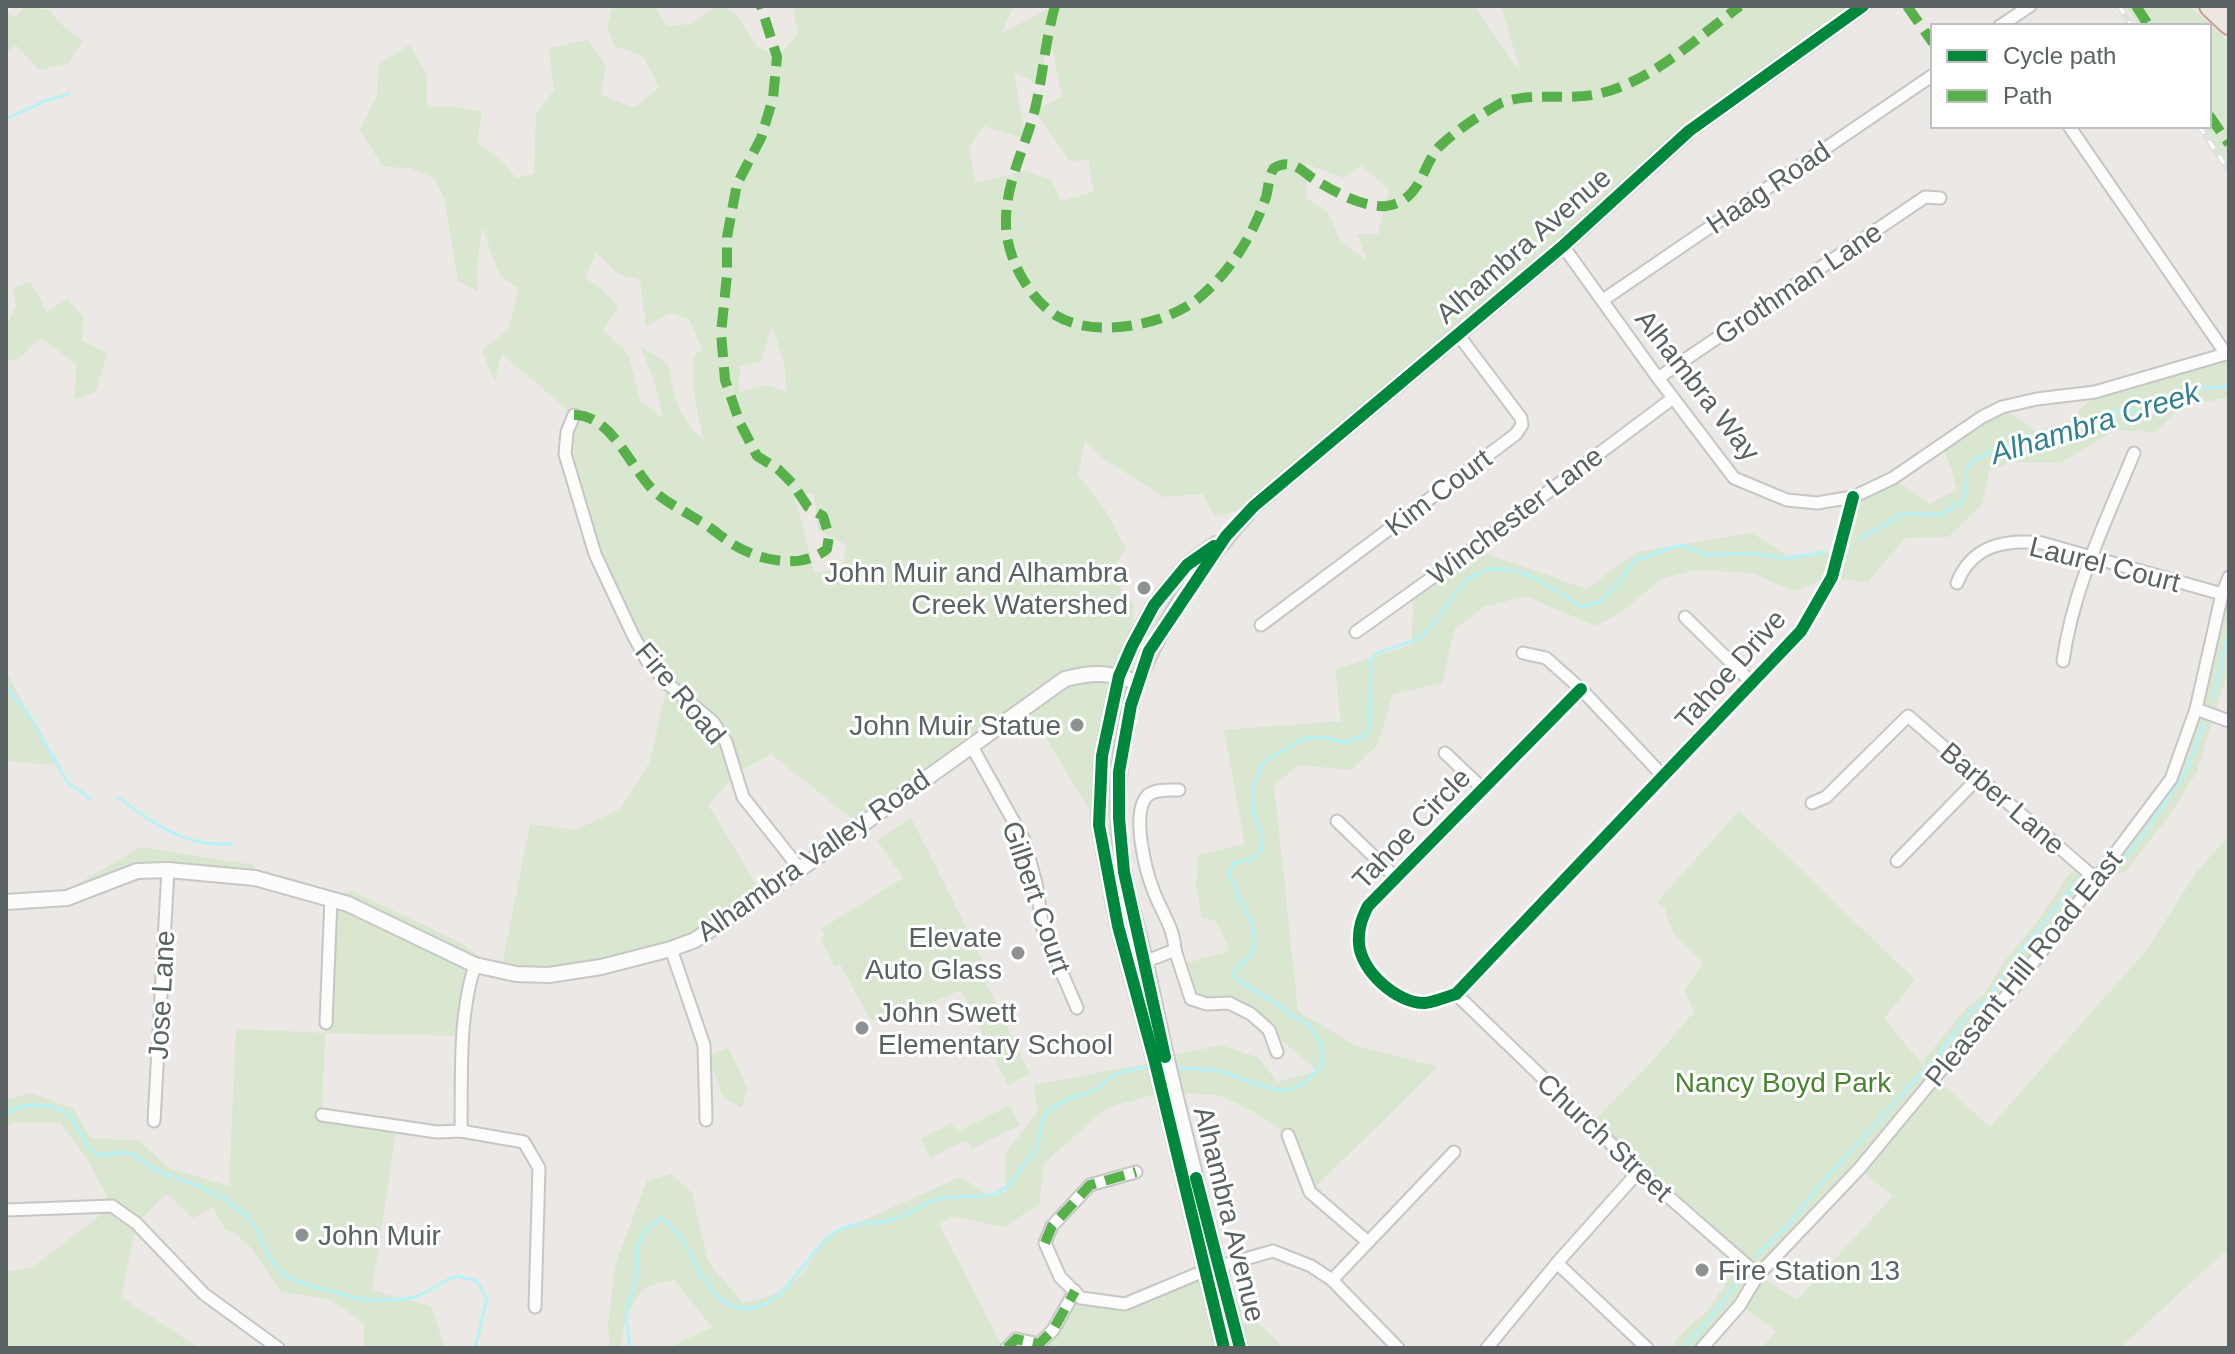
<svg xmlns="http://www.w3.org/2000/svg" width="2235" height="1354" font-family="Arial,sans-serif">
<rect width="100%" height="100%" fill="#ebe8e5"/>
<g fill="#d9e7d0" fill-rule="evenodd">
<path d="M613,6H654L667,26L691,24L717,6H724L739,17L755,45L777,57L798,34L793,6H1014L1001,34L1054,6H1474L1521,73L1501,6H1863L1689,131L1563,246L1254,506L1215,517L1203,494L1164,497L1104,459L1085,441L1078,475L1104,508L1126,549L1108,573L1134,605L1132,646L1119,676L1102,756L1099,825L1027,707L860,825L771,754L737,773L708,805L762,894C740,909 719,926 696,939C661,959 557,979 517,974C503,973 489,968 475,965L467,989L462,1036L325,1033L322,1115L397,1126L372,1290L431,1306L445,1348H364V1323L331,1300L281,1292L251,1248L236,1234L225,1229L213,1207L193,1218L167,1194L136,1223L121,1297L199,1348H6V1272L33,1267L112,1206L88,1160L60,1123H11L6,1128V1100L32,1093L73,1109L92,1139L138,1140L169,1168L229,1186L236,1029L325,1033L331,898L352,891L459,942L501,971L530,824L576,830L621,808L649,763L668,684L647,661L595,554L565,454L567,432L574,415L502,354L495,382L482,350L508,330L519,288L500,276L482,227L477,266L478,292L458,281L444,197L434,178L411,168L383,167L360,130L377,95L379,64L409,45L427,76V107H453L482,112L477,142L503,162L516,178L534,174L536,114L554,90L549,48L588,40L606,66L601,95L635,108L659,87L643,56L614,46L607,25ZM1049,33L1062,96L1034,111L1070,161L1089,160L1093,192L1061,201L1051,179L1025,171L975,183L969,147L983,126L1026,139L1014,72L1039,85ZM1306,164L1344,178L1361,165L1389,189L1378,234H1357L1367,261L1340,240L1329,214L1307,198ZM596,252L618,274L640,280L646,327L669,313L689,319L702,348L693,358L694,393L703,440C677,416 674,397 668,363L641,347L654,380L663,419L640,400L628,354L603,330L618,307L602,289L585,278ZM772,325L784,363L787,392L767,385L739,392L740,366L761,362ZM793,491L814,494L818,530L846,545L843,567L815,573Z"/>
<path d="M2126,6H2190L2229,42V166L2203,126H2209V26H2139Z"/>
<path d="M25,7L49,10L64,27L83,41L68,63L39,70L16,45L6,54V13L15,17Z"/>
<path d="M30,282L47,312L67,299L83,316L82,341L107,353L96,391L74,400L77,364L40,338L18,359L6,361V326L16,306L12,288Z"/>
<path d="M2229,353V397L2180,408L2155,432L2115,430L2060,463L2012,462L1989,470L1982,505L1948,537L1905,538L1867,583L1832,577L1794,591L1752,573L1694,570L1662,579L1622,611L1596,626L1525,596L1484,607L1455,629L1442,683L1393,694L1378,744L1351,770L1299,765L1274,785L1298,1011L1356,1046L1438,1067L1310,1192L1288,1135L1256,1113L1222,1096L1174,1092L1165,1057L1221,1045L1259,1058L1277,1082L1318,1071L1251,1014L1191,999L1180,965L1230,951L1216,921L1202,918L1196,886L1198,855L1245,844L1224,730L1341,721L1335,670L1412,644L1413,591L1472,549L1587,589L1636,552L1752,533L1791,558L1841,550L1853,497L1893,478L1930,504L1957,489L1943,444L2001,407L2035,431L2071,421L2095,392Z"/>
<path d="M2229,577V667L2197,772L2169,816L2126,871L2097,880L2049,942L1948,1053L1935,1073L1934,1082L1939,1081L1990,1127L2145,952L2196,873L2229,835V1255L2224,1252L2120,1348H1762L1776,1331L1740,1305L1702,1348H1672L1680,1335L1708,1310L1741,1261L1591,1124L1656,1057L1694,1012L1685,989L1703,963L1673,933L1665,909L1657,902L1739,811C1799,866 1855,924 1915,979L1884,1019L1928,1071L1923,1061L1966,1008L1984,994L2006,959L2036,923L2066,878L2080,865L2097,880L2171,779ZM1859,1169L1893,1196L1797,1300L1758,1275Z"/>
<path d="M6,671L55,765L6,761Z"/>
<path d="M911,818L990,975L984,979L1030,1074L1008,1085L961,990L887,1022L870,1019L840,964L834,967L821,938L826,935L821,929L903,878L877,840Z"/>
<path d="M140,847L254,865L255,878L137,871L67,898L6,895L66,891Z"/>
<path d="M728,1048L748,1089L741,1108L723,1097L708,1056Z"/>
<path d="M1155,1062L1161,1092L1105,1109L1044,1163L1039,1204L1004,1227L953,1216L939,1224L1003,1348H668L712,1327L674,1280C664,1282 650,1284 642,1291C630,1303 620,1332 622,1348H610L608,1325L616,1261L647,1181L671,1174L692,1193L708,1262L743,1303L779,1293L804,1273L824,1238L960,1177L991,1196L1006,1192L1005,1154L1038,1111L1034,1085Z"/>
<path d="M1010,1105L1020,1125L972,1149L966,1140L930,1158L921,1139L951,1123L957,1132Z"/>
<path d="M1204,1271L1224,1348H1053L1039,1344L1075,1291L1125,1304Z"/>
<path d="M1225,1291L1284,1348H1240Z"/>
</g>
<g fill="none" stroke-linecap="round" stroke-linejoin="round">
<g stroke="#b7f2f7" stroke-width="3">
<path d="M6,119L45,101L69,94"/>
<path d="M1859,539L1904,513L1941,515L1961,502L1966,490L1967,468L1972,461L2004,446L2041,441L2113,411H2148L2194,389L2229,386"/>
<path d="M6,687L28,713L68,783L90,798"/>
<path d="M2213,698L2229,631"/>
<path d="M119,798C156,825 184,847 232,844"/>
<path d="M2114,868C2121,859 2130,853 2136,845C2152,822 2166,800 2182,777C2193,761 2195,740 2205,724"/>
<path d="M1174,1068L1215,1070L1277,1090H1289L1305,1083L1321,1065L1323,1052L1319,1040L1308,1025L1234,977V970C1279,942 1237,907 1229,873L1234,863L1253,859L1261,850L1263,836L1254,815L1252,788L1264,761L1306,738L1324,737L1345,743L1365,735L1369,727L1371,661L1375,654C1390,647 1415,643 1426,632C1440,619 1448,601 1460,587C1499,545 1545,584 1582,607L1602,601L1636,560L1676,546H1684L1706,555L1745,553L1787,558L1825,552"/>
<path d="M6,1114C21,1102 54,1101 69,1116C78,1126 84,1143 93,1151C103,1159 113,1152 123,1152C135,1153 141,1160 150,1166C170,1179 197,1183 218,1195C234,1204 250,1216 258,1232C265,1245 268,1258 279,1270C295,1286 326,1289 347,1295C357,1302 405,1301 417,1296C431,1290 442,1281 457,1276L477,1281L487,1299L475,1348"/>
<path d="M1757,1255L1790,1223L1816,1189L1941,1052L1970,1012L1988,999L2011,963L2082,876"/>
<path d="M630,1348L626,1315L637,1272L638,1245L647,1228L660,1218C696,1237 695,1296 737,1307C783,1319 805,1248 839,1230C855,1221 870,1225 886,1221C907,1217 921,1202 942,1198C960,1195 987,1200 1002,1190C1010,1186 1031,1156 1036,1148C1041,1139 1039,1127 1044,1118C1053,1100 1079,1097 1096,1089C1102,1086 1104,1081 1110,1078C1121,1071 1138,1068 1151,1067"/>
<path d="M1683,1348L1713,1315L1740,1279"/>
</g>
<g stroke="#c5c6c5" stroke-width="15">
<g id="street">
<path d="M2000,26L2030,6"/>
<path d="M2069,126L2226,354"/>
<path d="M1563,246L1658,378L1734,478L1787,500L1817,503L1853,497L1893,478L1982,417L2002,407L2037,399L2095,392L2229,353"/>
<path d="M1603,300L1933,75"/>
<path d="M1658,378L1925,197L1940,198"/>
<path d="M574,415L567,432L565,454L595,554L632,633L647,661L668,684L713,722L726,742L743,797L800,869"/>
<path d="M1957,583C1972,545 2005,539 2042,543L2222,594"/>
<path d="M1685,617L1752,683"/>
<path d="M1261,625L1516,434L1522,425L1521,418L1457,333"/>
<path d="M1356,632L1472,549L1673,398"/>
<path d="M1523,653L1546,658L1581,689L1664,777"/>
<path d="M2063,661C2073,588 2106,521 2134,453"/>
<path d="M1581,689L1368,906C1362,918 1358,928 1359,943C1360,970 1397,1004 1425,1003C1435,1002 1446,997 1456,994L1801,631L1832,577L1853,497"/>
<path d="M2196,709L2229,721"/>
<path d="M971,745L1024,840L1036,883L1043,929L1077,1008"/>
<path d="M1445,753L1482,788"/>
<path d="M1812,803L1826,797L1908,716L2097,880"/>
<path d="M1337,821L1395,877"/>
<path d="M1897,861L1979,777"/>
<path d="M671,949L704,1045L706,1120"/>
<path d="M1175,950L1191,999L1207,1004L1229,1003L1251,1014L1269,1030L1277,1052"/>
<path d="M1131,967L1175,950C1174,928 1162,913 1154,892C1146,872 1130,812 1148,795C1156,789 1169,790 1179,790"/>
<path d="M1456,994L1639,1171L1758,1275"/>
<path d="M326,1023L331,898"/>
<path d="M322,1115L437,1132L461,1131L524,1142L539,1168L535,1307"/>
<path d="M154,1121L168,870"/>
<path d="M461,1131C462,1076 458,1018 475,965"/>
<path d="M1288,1135L1310,1192L1368,1242"/>
<path d="M1136,1172L1090,1185L1052,1226L1045,1243L1060,1277L1081,1298L1125,1304L1204,1271L1273,1251L1311,1266L1332,1280L1398,1348"/>
<path d="M6,1210L112,1206L136,1223L204,1294L278,1348"/>
<path d="M1557,1263L1647,1348"/>
<path d="M1332,1280L1454,1152"/>
<path d="M1007,1348L1016,1339L1039,1344L1053,1330L1075,1291"/>
<path d="M1487,1348L1557,1263L1639,1171"/>
<path d="M1702,1348L1740,1305L1758,1275L1859,1169L1975,1029L2014,988L2171,779L2196,709L2222,594L2229,577"/>
</g>
</g>
<g stroke="#c7c7c7" stroke-width="18">
<g id="secondary">
<path d="M1216,544L1187,565L1154,605L1132,646L1119,676L1102,756L1099,825L1118,926L1155,1062L1224,1348"/>
<path d="M6,902L67,898L137,871L168,870L255,878L348,904L475,965L516,974L549,975L601,967L671,949L695,940L800,869L1065,679C1096,671 1108,673 1138,682"/>
<path d="M1240,1348C1208,1225 1175,1103 1149,978C1142,943 1130,908 1124,872C1115,818 1116,758 1131,704C1148,637 1208,557 1254,506L1563,246L1689,131L1863,6"/>
</g>
</g>
<g stroke="#c3a492" stroke-width="24">
<path id="highway" d="M2210,6L2229,24"/>
</g>
<use href="#street" stroke="#fcfcfb" stroke-width="11"/>
<use href="#secondary" stroke="#fcfcfb" stroke-width="14"/>
<use href="#highway" stroke="#eee6e0" stroke-width="20"/>
<g stroke="#e1e1e1" stroke-width="6">
<g id="rail">
<path d="M2119,6L2132,26"/>
<path d="M2199,126L2229,171"/>
</g>
</g>
<use href="#rail" stroke="#fff" stroke-width="3" stroke-dasharray="9" stroke-linecap="butt"/>
<g stroke="#58b04a" stroke-width="10" stroke-dasharray="20 10" stroke-linecap="butt">
<path d="M1055,6C1045,41 1043,78 1034,113C1024,150 1005,185 1006,224C1006,257 1029,299 1057,316C1095,339 1168,325 1200,297C1231,271 1253,235 1266,197C1269,187 1268,177 1274,168C1279,165 1285,163 1291,165C1301,167 1309,177 1317,181C1335,192 1364,208 1386,206C1423,201 1422,162 1441,145C1459,128 1480,115 1501,103C1529,92 1563,100 1593,95C1650,84 1695,39 1740,6"/>
<path d="M1907,6L1933,43"/>
<path d="M2136,6L2149,26"/>
<path d="M2209,115L2229,144"/>
<path d="M574,415C613,415 630,469 656,493C669,504 684,511 698,520C711,527 721,537 734,545C761,561 801,570 827,549L829,536L823,516L808,507L792,483L778,469L757,456L740,423L725,380L721,333L727,275V237L737,184L761,138L773,98L777,57L761,6"/>
<path d="M1045,1243L1052,1226L1090,1185L1136,1172"/>
<path d="M1007,1348L1016,1339L1039,1344L1053,1330L1075,1291"/>
</g>
<g stroke="#fff" stroke-width="17">
<g id="cycleway">
<path d="M1214,546L1187,565L1154,605L1132,646L1119,676L1102,756L1099,825L1118,926L1155,1062L1224,1348"/>
<path d="M1581,689L1368,906C1362,918 1358,928 1359,943C1360,970 1397,1004 1425,1003C1435,1002 1446,997 1456,994L1801,631L1832,577L1853,497"/>
<path d="M1165,1057L1124,872L1119,818V772L1131,705L1149,651L1226,536L1254,506L1563,246L1689,131L1863,6"/>
<path d="M1196,1178L1240,1348"/>
</g>
</g>
<use href="#cycleway" stroke="#00873e" stroke-width="12"/>
</g>
<g fill="#8d9191" stroke="#fff" stroke-width="3">
<circle cx="1144" cy="588" r="8"/>
<circle cx="1077" cy="725" r="8"/>
<circle cx="1018" cy="953" r="8"/>
<circle cx="862" cy="1028" r="8"/>
<circle cx="302" cy="1235" r="8"/>
<circle cx="1702" cy="1270" r="8"/>
</g>
<g text-anchor="middle" stroke-width="6" stroke-linejoin="round" paint-order="stroke">
<g font-size="28" fill="#5b6264" stroke="#fff">
<text transform="translate(1768 187) rotate(-34)" y="10">Haag Road</text>
<text transform="translate(1523 245) rotate(-41)" y="10">Alhambra Avenue</text>
<text transform="translate(1798 283) rotate(-34)" y="10">Grothman Lane</text>
<text transform="translate(1698 385) rotate(52)" y="10">Alhambra Way</text>
<text transform="translate(1438 492) rotate(-37)" y="10">Kim Court</text>
<text transform="translate(1515 515) rotate(-37)" y="10">Winchester Lane</text>
<text transform="translate(2105 564) rotate(14)" y="10">Laurel Court</text>
<text transform="translate(1730 669) rotate(-48)" y="10">Tahoe Drive</text>
<text transform="translate(681 693) rotate(50)" y="10">Fire Road</text>
<text transform="translate(2003 798) rotate(41)" y="10">Barber Lane</text>
<text transform="translate(1411 828) rotate(-46)" y="10">Tahoe Circle</text>
<text transform="translate(813 855) rotate(-35)" y="10">Alhambra Valley Road</text>
<text transform="translate(1037 897) rotate(71)" y="10">Gilbert Court</text>
<text transform="translate(2023 968) rotate(-51)" y="10">Pleasant Hill Road East</text>
<text transform="translate(161 995) rotate(-87)" y="10">Jose Lane</text>
<text transform="translate(1605 1137) rotate(43)" y="10">Church Street</text>
<text transform="translate(1230 1214) rotate(76)" y="10">Alhambra Avenue</text>
</g>
<g font-size="28" fill="#5b6264" stroke="#fff" text-anchor="end">
<text x="1128" y="582">John Muir and Alhambra<tspan x="1128" dy="32">Creek Watershed</tspan></text>
<text x="1061" y="735">John Muir Statue</text>
<text x="1002" y="947">Elevate<tspan x="1002" dy="32">Auto Glass</tspan></text>
<text x="878" y="1022" text-anchor="start">John Swett<tspan x="878" dy="32">Elementary School</tspan></text>
<text x="318" y="1245" text-anchor="start">John Muir</text>
<text x="1718" y="1280" text-anchor="start">Fire Station 13</text>
</g>
<g font-size="28" fill="#498431" stroke="#fff">
<text x="1783" y="1092">Nancy Boyd Park</text>
</g>
<g font-size="30" font-style="italic" fill="#328090" stroke="#fff">
<text transform="translate(2095 423) rotate(-17)" y="10">Alhambra Creek</text>
</g>
</g>
<rect width="2235" height="1354" fill="none" stroke="#5b6264" stroke-width="16"/>
<rect x="1931" y="24" width="280" height="104" fill="#ffffff" stroke="#bdc0c1" stroke-width="2"/>
<rect x="1947" y="50" width="40" height="12" fill="#00873e" stroke="#bdc0c1" stroke-width="2"/>
<text x="2003" y="64" font-size="24" fill="#5b6264">Cycle path</text>
<rect x="1947" y="90" width="40" height="12" fill="#58b04a" stroke="#bdc0c1" stroke-width="2"/>
<text x="2003" y="104" font-size="24" fill="#5b6264">Path</text>
</svg>
